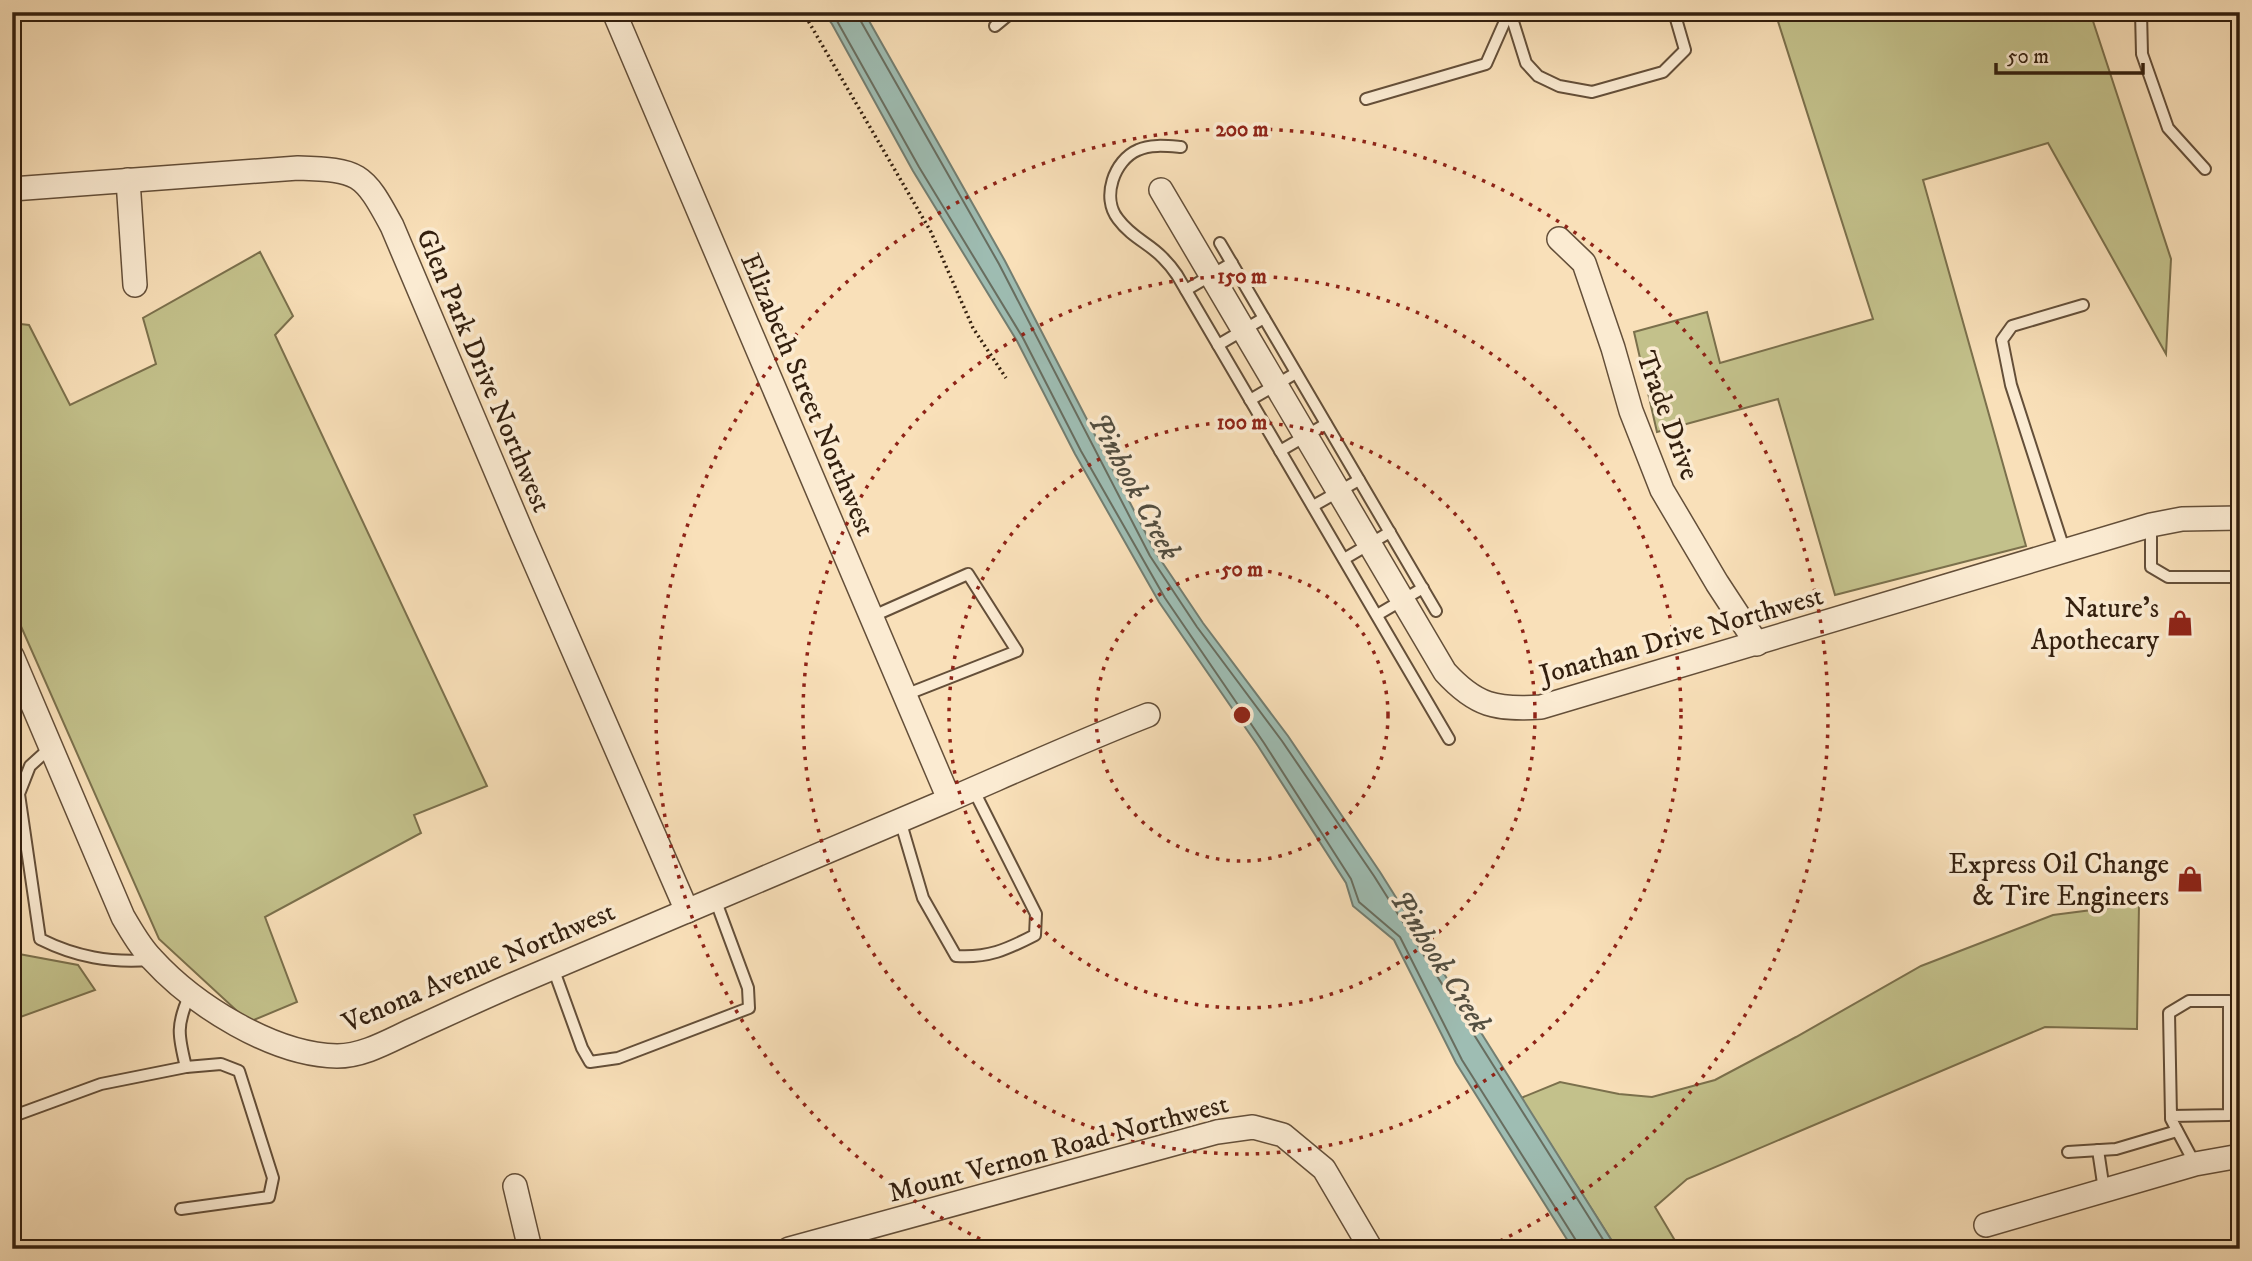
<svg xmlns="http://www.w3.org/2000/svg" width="2252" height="1261" font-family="'IM FELL DW Pica',serif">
<rect width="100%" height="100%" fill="#f9e0b9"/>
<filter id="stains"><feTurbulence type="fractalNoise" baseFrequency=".00286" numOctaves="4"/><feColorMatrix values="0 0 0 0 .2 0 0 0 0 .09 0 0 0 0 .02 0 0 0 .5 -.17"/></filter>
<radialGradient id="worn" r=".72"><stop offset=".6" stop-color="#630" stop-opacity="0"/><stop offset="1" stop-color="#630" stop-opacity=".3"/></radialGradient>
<g fill="#c3c18b" stroke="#7b704c" stroke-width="2">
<path d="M1775,12H2090L2171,259L2166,354L2048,143L1923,180L2026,546L1835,595L1778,399L1657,432L1634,332L1707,312L1720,363L1873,319Z"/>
<path d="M260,252L293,316L275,335L487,786L414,815L421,833L265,917L297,1002L249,1022L159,939L12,606V323L29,325L70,405L156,364L143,318Z"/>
<path d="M2139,904L2137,1029L2045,1027L1687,1179L1655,1207L1680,1249H1617L1521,1098L1560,1082L1619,1094L1652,1097L1715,1080L1796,1037L1921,966L2053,915Z"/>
<path d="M19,954L78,965L95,990L12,1020V957Z"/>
</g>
<path fill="#9ebdb3" stroke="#737e71" stroke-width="2" d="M823,12H864L1005,261L1156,553L1203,623L1288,736L1380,872L1617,1249H1573L1456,1063L1394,940L1353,906L1346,883L1258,746L1159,602L1075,454L1017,341L913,171L832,24Z"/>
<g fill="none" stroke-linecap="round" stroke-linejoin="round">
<g stroke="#686e60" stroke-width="2">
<path d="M832,12L919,167L1023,338L1081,451L1165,598L1264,743L1351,879L1359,902L1400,937L1462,1060L1577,1242L1578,1249"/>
<path d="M858,12L859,18L999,264L1150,556L1197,627L1282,741L1374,876L1609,1249"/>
</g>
<g stroke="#644f39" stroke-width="14">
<g id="lane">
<path d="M1510,12L1526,63L1538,76L1559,86L1592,92L1663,72L1685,50L1674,12"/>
<path d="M2141,12L2142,54L2168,128L2205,169"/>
<path d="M995,26L1012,12"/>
<path d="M1366,99L1486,64L1509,12"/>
<path d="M1181,147C1168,146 1150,144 1138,150C1114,160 1101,198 1118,219C1132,238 1149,243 1163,258C1168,263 1173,269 1177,275L1449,739"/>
<path d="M1220,243L1436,611"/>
<path d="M1186,290L1232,263"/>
<path d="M1218,345L1264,318"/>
<path d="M1250,400L1296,373"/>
<path d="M1280,451L1326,424"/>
<path d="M1313,506L1359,480"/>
<path d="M2151,525V567L2168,577H2232L2240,583"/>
<path d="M2065,552L2011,385L2002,340L2012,326L2083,305"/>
<path d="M1344,559L1390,532"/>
<path d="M1377,615L1423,588"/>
<path d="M871,617L968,574L1017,651L905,695"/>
<path d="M51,747L30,766L19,794L40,939C76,957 110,963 150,960"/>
<path d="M900,820L923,898L956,956C988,958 1006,950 1035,935L1036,914L973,789"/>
<path d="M553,968L582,1048L590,1062L618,1058L749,1008L748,988L715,899"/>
<path d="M186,1067C178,1035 176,1025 190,994"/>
<path d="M19,1114L101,1084L186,1067L221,1064L239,1071L273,1178L269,1197L181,1209"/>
<path d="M2171,1116L2229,1115V1001H2189L2169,1013L2171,1116V1119L2195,1164"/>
<path d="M2098,1150L2104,1190"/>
<path d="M2068,1152L2116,1149L2177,1131"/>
</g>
</g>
<g stroke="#644f39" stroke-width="26">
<g id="street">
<path d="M614,12L949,799"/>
<path d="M128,180L135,285"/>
<path d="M12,189L298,168C359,170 363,172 392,226L523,535L687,911"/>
<path d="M1161,190L1445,672C1476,706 1496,710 1541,707L2151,525L2182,519L2240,518"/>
<path d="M1559,239L1584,263L1613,348L1631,411L1662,490L1717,583L1757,644"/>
<path d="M12,656L123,917C132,932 140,947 152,959C194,1005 273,1055 337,1056C365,1056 392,1039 417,1028C450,1013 484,997 517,983C660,922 803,862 946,801C1013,772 1079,742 1148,715"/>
<path d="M515,1186L530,1249"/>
<path d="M1986,1225L2195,1164L2240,1156"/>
<path d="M789,1249L1217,1132L1253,1127L1283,1135L1324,1169L1371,1249"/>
</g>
</g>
<path stroke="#331f0e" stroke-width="3.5" stroke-dasharray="2 3.5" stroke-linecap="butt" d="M803,12L931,232L973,328L1006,378"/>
<use href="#lane" stroke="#fbebd2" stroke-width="10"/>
<use href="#street" stroke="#fbebd2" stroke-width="23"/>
</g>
<g fill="none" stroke="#8f2418" stroke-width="3.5" stroke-dasharray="3.5 7">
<circle cx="1242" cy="715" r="146"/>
<circle cx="1242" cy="715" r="293"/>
<circle cx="1242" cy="715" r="439"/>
<path d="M999 1248A586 586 0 1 1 1485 1248"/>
</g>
<defs>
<g id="shop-bare" transform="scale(2.1)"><path d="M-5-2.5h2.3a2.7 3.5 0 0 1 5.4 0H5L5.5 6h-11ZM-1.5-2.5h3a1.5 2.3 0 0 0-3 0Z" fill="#8f2418" stroke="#fbebd2" stroke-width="2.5" paint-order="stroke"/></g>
</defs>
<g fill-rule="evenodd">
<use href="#shop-bare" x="2180" y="623"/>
<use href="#shop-bare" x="2190" y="879"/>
</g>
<g text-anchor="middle" stroke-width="7" stroke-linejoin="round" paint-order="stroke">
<g font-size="28" fill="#331f0e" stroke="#fbebd2">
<text transform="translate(485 370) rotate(67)" y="10">Glen Park Drive Northwest</text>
<text transform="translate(809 394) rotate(67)" y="10">Elizabeth Street Northwest</text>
<text transform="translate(1669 415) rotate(70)" y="10">Trade Drive</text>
<text transform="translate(1681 634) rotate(-16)" y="10">Jonathan Drive Northwest</text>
<text transform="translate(478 966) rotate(-23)" y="10">Venona Avenue Northwest</text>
<text transform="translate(1058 1147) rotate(-15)" y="10">Mount Vernon Road Northwest</text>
</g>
<g font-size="28" fill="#331f0e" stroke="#fbebd2" text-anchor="end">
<text x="2159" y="617">Nature's<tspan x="2159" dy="32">Apothecary</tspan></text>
<text x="2169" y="873">Express Oil Change<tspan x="2169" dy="32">&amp; Tire Engineers</tspan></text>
</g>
<g font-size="30" font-style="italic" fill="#534e40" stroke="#fbebd2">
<text transform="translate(1135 486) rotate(62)" y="10">Pinhook Creek</text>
<text transform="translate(1441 961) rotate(58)" y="10">Pinhook Creek</text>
</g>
</g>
<circle cx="1242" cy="715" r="10" fill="#8f2418" stroke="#fbebd2" stroke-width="3.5"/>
<g font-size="21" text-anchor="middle" font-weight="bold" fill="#8f2418" stroke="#fbebd2" stroke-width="7" stroke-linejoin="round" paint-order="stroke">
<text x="1242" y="136">200 m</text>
<text x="1242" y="283">150 m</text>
<text x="1242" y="429">100 m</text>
<text x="1242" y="576">50 m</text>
</g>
<rect width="2252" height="1261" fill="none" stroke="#f9e0b9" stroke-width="42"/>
<rect x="14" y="14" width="2224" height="1233" fill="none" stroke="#331f0e" stroke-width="3.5"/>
<rect x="21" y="21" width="2210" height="1219" fill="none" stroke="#331f0e" stroke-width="2"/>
<path d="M1996 63v10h147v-10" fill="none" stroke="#331f0e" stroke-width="3.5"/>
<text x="2007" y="63" font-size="21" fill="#331f0e" stroke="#fbebd2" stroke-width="5" paint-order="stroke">50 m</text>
<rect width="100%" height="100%" filter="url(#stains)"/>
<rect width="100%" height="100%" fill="url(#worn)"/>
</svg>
